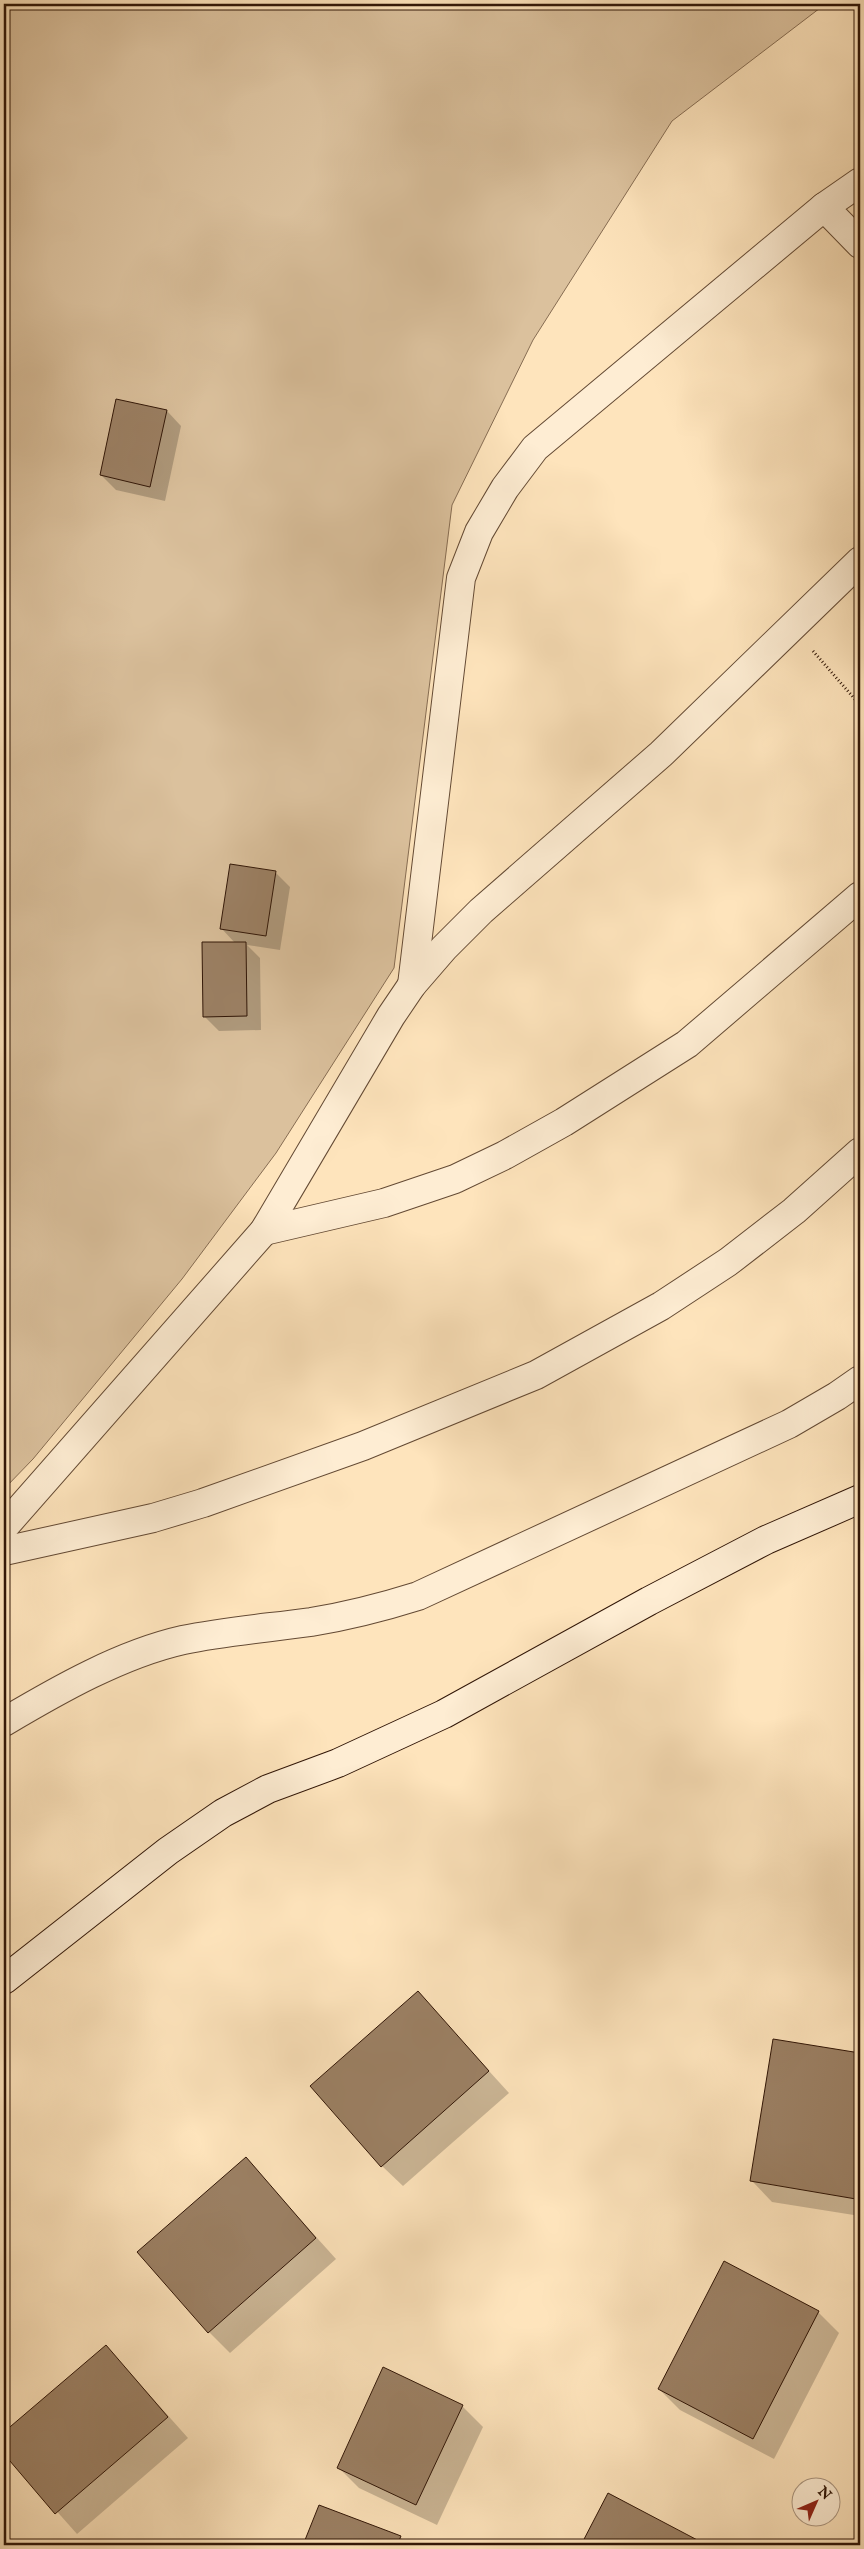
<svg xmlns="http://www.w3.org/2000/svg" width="864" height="2549" font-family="'IM FELL English',serif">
<rect width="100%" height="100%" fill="#fee4bc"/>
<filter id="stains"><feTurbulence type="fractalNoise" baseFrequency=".004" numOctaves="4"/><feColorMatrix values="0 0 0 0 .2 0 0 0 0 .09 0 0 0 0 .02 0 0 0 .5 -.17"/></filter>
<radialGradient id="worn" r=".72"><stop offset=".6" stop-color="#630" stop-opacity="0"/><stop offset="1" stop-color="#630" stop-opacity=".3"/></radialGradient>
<path fill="#dbc19d" stroke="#866c52" d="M4,4H829L824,5L672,121L533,340L452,505L394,968L276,1153L182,1279L33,1459L4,1489Z"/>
<g fill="#0003">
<path d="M117,400L167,411L181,426L165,501L116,490L101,475Z"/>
<path d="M275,872L290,887L280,950L247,945L260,958L261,1030L219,1031L204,1016L236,944L221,928Z"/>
<path d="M418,1993L509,2093L403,2186L382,2166Z"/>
<path d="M774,2040L860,2054V2216L772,2202L752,2181Z"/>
<path d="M246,2159L336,2259L230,2353L209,2332Z"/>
<path d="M818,2312L839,2333L774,2459L680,2410L659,2389Z"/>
<path d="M106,2346L188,2438L77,2534L4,2452V2433Z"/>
<path d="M462,2406L483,2427L437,2525L359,2488L338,2467Z"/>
<path d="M609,2495L703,2544L704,2545H583Z"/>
<path d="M320,2506L400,2537L408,2545H305Z"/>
</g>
<g fill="#9c8165" stroke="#311607">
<path d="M116,399L167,410L150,487L100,475Z"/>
<path d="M230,864L276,871L266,936L220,929Z"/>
<path d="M202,942H246L247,1016L203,1017Z"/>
<path d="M418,1991L489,2071L381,2167L310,2086Z"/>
<path d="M773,2039L860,2053V2170L856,2199L750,2181Z"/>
<path d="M246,2157L316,2238L208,2333L137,2252Z"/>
<path d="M724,2261L819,2311L753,2439L658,2389Z"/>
<path d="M106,2345L168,2417L55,2514L4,2454V2432Z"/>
<path d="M383,2367L463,2405L416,2505L337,2468Z"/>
<path d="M608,2493L703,2543L702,2545H581Z"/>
<path d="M319,2505L401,2536L397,2545H303Z"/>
</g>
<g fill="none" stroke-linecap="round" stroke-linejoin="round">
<g stroke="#644a34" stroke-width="30">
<g id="minor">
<path d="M860,182L824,207L860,244"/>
<path d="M412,985L461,578L479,532L505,488L535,448L824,207"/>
<path d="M264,1231L384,1203L455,1179L505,1155L564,1122L687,1044L860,896"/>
<path d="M4,1527L264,1231L391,1016L412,985L444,948L481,911L661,754L860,561"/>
<path d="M4,1551L153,1518L203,1503L363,1446L536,1375L661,1306L728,1262L794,1211L860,1152"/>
<path d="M4,1722C58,1690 121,1654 183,1640C226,1631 268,1628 311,1622C348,1616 383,1607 418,1596L789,1424L837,1396L860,1380"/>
</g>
</g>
<g stroke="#311607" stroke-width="30">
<path id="secondary" d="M4,1980L168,1851L223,1813L268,1789L338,1763L444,1714L649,1601L766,1540L860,1499"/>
</g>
<path stroke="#311607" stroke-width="3" stroke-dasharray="1 2.5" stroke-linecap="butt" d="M813,651L860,705"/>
<use href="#minor" stroke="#feedd3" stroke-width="28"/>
<use href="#secondary" stroke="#feedd3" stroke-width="28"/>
</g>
<rect width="864" height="2549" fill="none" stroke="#fee4bc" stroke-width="20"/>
<rect x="5" y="5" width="854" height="2539" fill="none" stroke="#311607" stroke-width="2.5"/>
<rect x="10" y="10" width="844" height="2529" fill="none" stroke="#311607"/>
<g transform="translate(816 2502) rotate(45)"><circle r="24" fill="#feedd3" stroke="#ac9781"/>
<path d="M0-4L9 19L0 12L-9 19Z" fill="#8f2418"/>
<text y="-8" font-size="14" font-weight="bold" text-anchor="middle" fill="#311607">N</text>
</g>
<rect width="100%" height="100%" filter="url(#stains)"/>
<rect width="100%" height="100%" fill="url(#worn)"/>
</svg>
